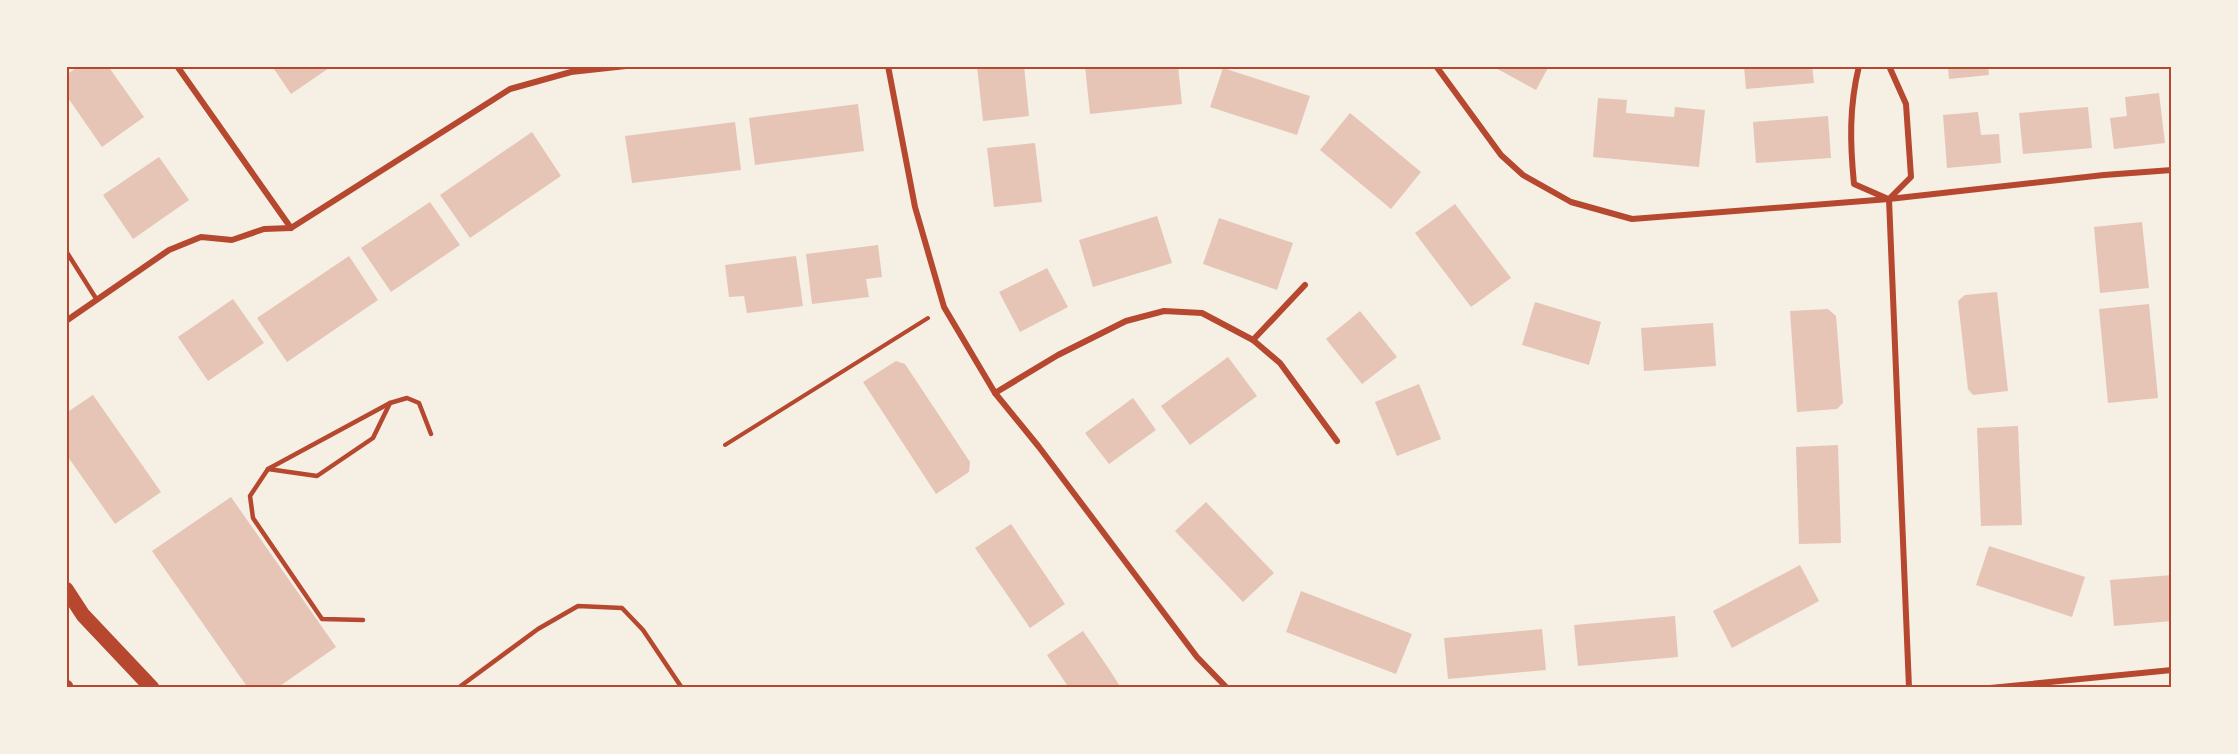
<svg xmlns="http://www.w3.org/2000/svg" width="2238" height="754" font-family="'Fira Sans',sans-serif">
<rect width="100%" height="100%" fill="#f6efe4"/>
<g fill="#e6c5b7">
<path d="M79,66H108L144,117L102,147L66,95V75Z"/>
<path d="M272,66H332L291,94Z"/>
<path d="M977,66H1024L1029,116L983,121Z"/>
<path d="M1085,66H1178L1182,104L1090,114Z"/>
<path d="M1492,66H1549L1536,90Z"/>
<path d="M1744,66H1812L1814,83L1746,89Z"/>
<path d="M1948,66H1988L1989,75L1949,79Z"/>
<path d="M1223,68L1310,96L1297,135L1210,107Z"/>
<path d="M2159,93L2165,143L2114,149L2110,118L2127,116L2125,97Z"/>
<path d="M1598,98L1627,100L1626,113L1674,117L1675,107L1705,110L1699,167L1593,157Z"/>
<path d="M858,104L864,151L755,165L749,118Z"/>
<path d="M2088,107L2092,148L2023,154L2019,113Z"/>
<path d="M1978,112L1981,135L1999,134L2001,163L1947,168L1943,115Z"/>
<path d="M1350,113L1421,172L1391,209L1320,150Z"/>
<path d="M1828,116L1831,158L1756,163L1753,122Z"/>
<path d="M735,122L741,170L632,183L625,136Z"/>
<path d="M532,132L561,176L470,238L440,195Z"/>
<path d="M1035,143L1042,202L994,207L987,148Z"/>
<path d="M159,157L189,200L133,239L103,195Z"/>
<path d="M430,202L460,245L391,292L361,248Z"/>
<path d="M1455,204L1511,278L1471,307L1415,233Z"/>
<path d="M1157,216L1172,263L1093,287L1079,240Z"/>
<path d="M1219,218L1293,243L1277,290L1203,264Z"/>
<path d="M2142,222L2149,288L2100,293L2094,227Z"/>
<path d="M878,245L882,277L866,279L869,297L812,304L806,254Z"/>
<path d="M349,256L378,300L287,362L257,318Z"/>
<path d="M796,256L803,306L747,313L744,296L729,297L725,265Z"/>
<path d="M1047,268L1068,307L1020,332L999,292Z"/>
<path d="M1997,292L2008,391L1973,395L1968,389L1958,301L1965,295Z"/>
<path d="M233,299L264,343L208,381L178,337Z"/>
<path d="M1535,302L1601,322L1589,365L1522,345Z"/>
<path d="M2149,304L2158,398L2108,403L2099,309Z"/>
<path d="M1828,309L1836,316L1843,403L1837,409L1797,412L1790,311Z"/>
<path d="M1360,311L1397,357L1362,384L1326,339Z"/>
<path d="M1713,323L1716,366L1644,371L1641,328Z"/>
<path d="M1228,357L1257,396L1190,445L1161,406Z"/>
<path d="M896,361L905,364L970,462L969,472L936,494L863,382Z"/>
<path d="M1419,384L1441,439L1397,456L1375,402Z"/>
<path d="M93,395L161,492L115,524L66,454V413Z"/>
<path d="M1133,398L1156,430L1109,464L1085,433Z"/>
<path d="M2018,426L2022,525L1981,526L1977,428Z"/>
<path d="M1838,445L1841,543L1799,544L1796,447Z"/>
<path d="M231,497L336,647L277,688H248L152,551Z"/>
<path d="M1206,502L1274,573L1243,602L1175,531Z"/>
<path d="M1011,524L1065,604L1030,628L975,548Z"/>
<path d="M1989,546L2085,577L2072,617L1976,585Z"/>
<path d="M1800,565L1819,601L1732,648L1713,611Z"/>
<path d="M2172,575V621L2114,626L2110,580Z"/>
<path d="M1301,591L1412,634L1396,674L1286,632Z"/>
<path d="M1675,616L1678,657L1578,666L1574,625Z"/>
<path d="M1542,629L1546,670L1448,679L1444,638Z"/>
<path d="M1083,631L1111,672L1121,688H1069L1047,655Z"/>
</g>
<g fill="none" stroke-linecap="round" stroke-linejoin="round">
<path stroke="#b5482f" stroke-width="4" d="M725,445L928,318"/>
<g stroke="#b5482f" stroke-width="4.5">
<path d="M66,251L97,300"/>
<path d="M268,469L317,476L373,438L390,403"/>
<path d="M363,620L322,619L253,518L250,496L268,469L390,403L407,398L419,403L431,434"/>
<path d="M458,688L538,629L578,606L622,608L643,630L682,688"/>
</g>
<g stroke="#b5482f" stroke-width="6">
<path d="M177,66L291,228"/>
<path d="M888,66L915,207L944,307L995,393L1039,447L1197,657L1227,688"/>
<path d="M1436,66L1501,155L1523,175L1571,202L1632,219L1889,199L2104,175L2172,170"/>
<path d="M1859,66C1849,107 1850,143 1854,184L1886,198"/>
<path d="M1889,66L1906,104L1911,177L1889,199"/>
<path d="M1889,199L1909,688"/>
<path d="M66,321L169,250L201,237L232,240L264,229L291,228L510,89L571,72L626,66"/>
<path d="M1253,340L1305,285"/>
<path d="M995,393L1058,355L1126,321L1164,311L1202,313L1253,340L1280,363L1337,441"/>
<path d="M1990,688L2172,670"/>
</g>
<g stroke="#b5482f" stroke-width="15">
<path d="M66,589L83,615L152,688"/>
<path d="M66,687V688"/>
</g>
</g>
<rect width="2238" height="754" fill="none" stroke="#f6efe4" stroke-width="135"/>
<rect x="68" y="68" width="2102" height="618" fill="none" stroke="#b5482f" stroke-width="2"/>
</svg>
